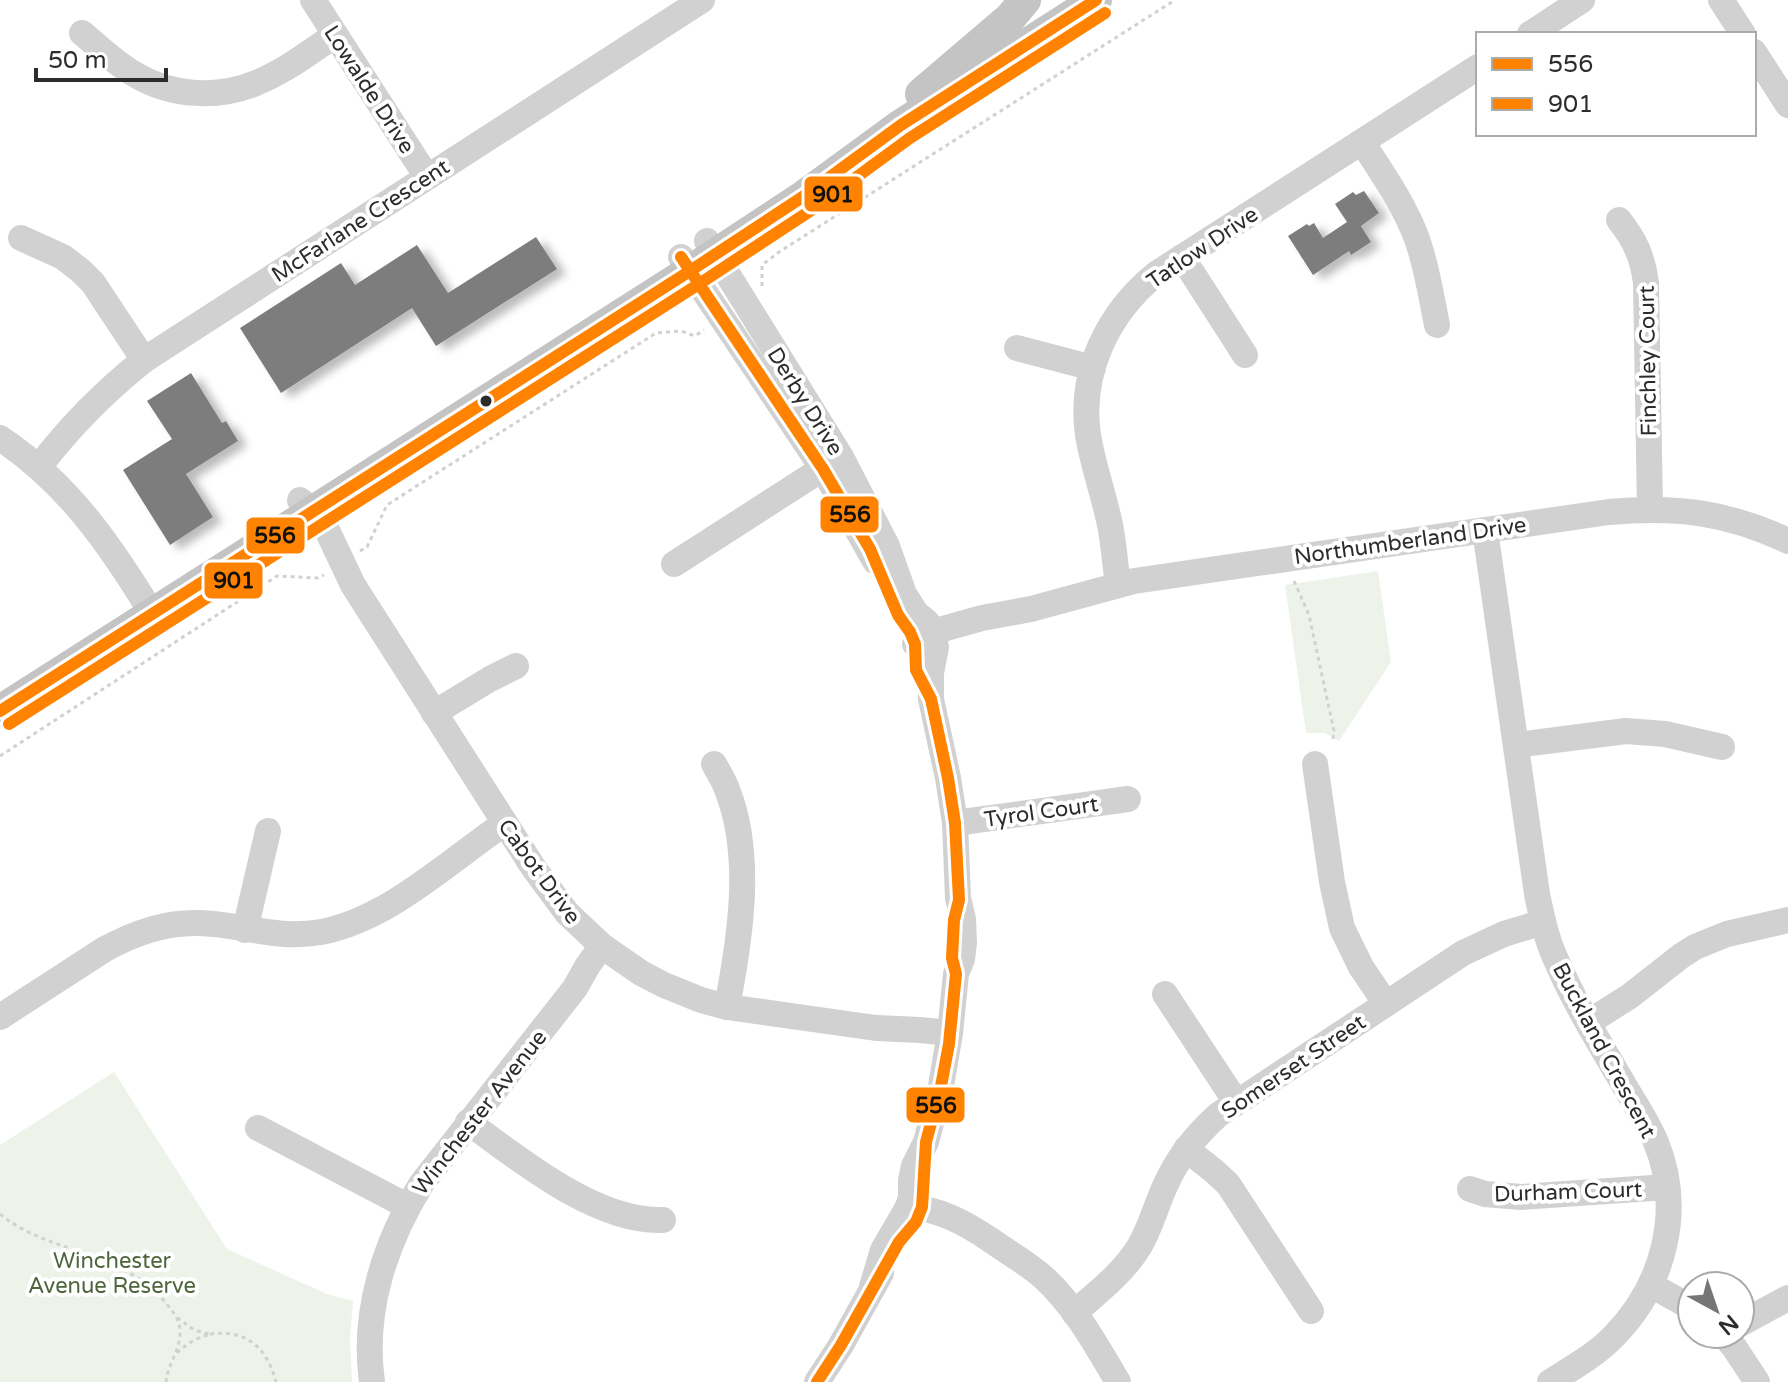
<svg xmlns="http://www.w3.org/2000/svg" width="1788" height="1382" font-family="'Varela Round',sans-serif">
<defs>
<filter id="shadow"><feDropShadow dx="9" dy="5" stdDeviation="4" flood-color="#0004"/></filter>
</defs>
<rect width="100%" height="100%" fill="#fff"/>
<g fill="#eef3ea">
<path d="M1378,571L1391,662L1339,741L1325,733H1306L1285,585Z"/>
<path d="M114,1072L227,1249L327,1294L353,1301L350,1339L352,1382H0V1145Z"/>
</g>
<g fill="#7d7d7d" filter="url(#shadow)">
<path d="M1364,191L1379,213L1361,226L1371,242L1351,255L1349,251L1313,275L1288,236L1307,224L1309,226L1314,223L1323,238L1347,222L1335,204L1353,192L1356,195Z"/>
<path d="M536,237L557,269L436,346L412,308L281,393L240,328L341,263L355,285L417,245L448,293Z"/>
<path d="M191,373L222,423L226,421L238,441L186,474L213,517L170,545L123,470L172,439L147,401Z"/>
</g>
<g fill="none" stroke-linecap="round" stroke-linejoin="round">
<g stroke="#d1d1d1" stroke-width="3" stroke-dasharray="4 4" stroke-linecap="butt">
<path d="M762,286V265L779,252L1175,0"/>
<path d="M360,551L367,547L387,505L656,333L681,331L695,336L704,330"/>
<path d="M1294,581L1309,615L1334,731L1333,739"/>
<path d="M0,756L277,576L318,578L324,575"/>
<path d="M0,1214C50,1255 119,1248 166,1303C173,1312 179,1318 180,1330C181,1351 168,1362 166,1382"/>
<path d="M210,1334C247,1329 267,1348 276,1382"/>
<path d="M177,1353C187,1343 197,1338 210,1334L194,1330L178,1318"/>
</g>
<g stroke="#d1d1d1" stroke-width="26">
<path d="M313,0L427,177"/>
<path d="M1721,0L1743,34"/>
<path d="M82,33C100,48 116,64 136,75C171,96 218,99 256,83C284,72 310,52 335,35"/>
<path d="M1530,34L1582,0"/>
<path d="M1754,52L1788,105"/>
<path d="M1362,142C1382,173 1404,204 1417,239C1427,267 1431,296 1437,325"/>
<path d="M1619,220C1635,240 1643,258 1646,283L1650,509"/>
<path d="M21,238L63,257L81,271L93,283L144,360"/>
<path d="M707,241L841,457L887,546L904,594L916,613L927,622L932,632L936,647L931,673V699L948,778L955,823L958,898L963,919L964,943L962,959L956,974L950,1033L941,1086L926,1142L914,1166L911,1180V1197L908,1207L883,1250L872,1287"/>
<path d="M681,257L823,469L875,561"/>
<path d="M1182,257L1245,355"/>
<path d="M1017,348L1093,368"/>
<path d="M0,438C68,483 111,546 153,615"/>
<path d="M39,467C70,426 104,392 144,360L702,0"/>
<path d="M300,500L314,512L326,528L353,585L533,867L567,913L602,946L641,973L664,985L701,1000L727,1007L876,1028L920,1030L950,1033"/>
<path d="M1485,530L1537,894C1542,918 1547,942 1558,964C1577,1008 1604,1050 1628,1092C1638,1108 1647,1123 1655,1140C1684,1208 1665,1284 1614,1336C1596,1355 1572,1368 1550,1382"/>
<path d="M674,564L836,460"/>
<path d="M1118,585C1115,565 1114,544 1110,525C1104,495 1093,466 1088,435C1079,372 1108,313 1156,274L1478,67"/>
<path d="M915,644L932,632L982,618L1031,609L1134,581L1609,512C1676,506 1727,512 1788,541"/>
<path d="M434,713L490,679L516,666"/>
<path d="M1516,745L1626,731L1665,734L1722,747"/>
<path d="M714,764C719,773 725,782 728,792C753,857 740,939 727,1007"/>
<path d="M1315,764L1332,882L1342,928L1361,967L1386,1004"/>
<path d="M955,823L1128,799"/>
<path d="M245,930L268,831"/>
<path d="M1165,994L1236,1102"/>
<path d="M0,1017L105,949C135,933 165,922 199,923C242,924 275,940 321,932C389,919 449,861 505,823"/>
<path d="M1589,1022L1630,996L1681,956L1695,947L1727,934L1788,920"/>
<path d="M468,1122C520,1160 597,1223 663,1220"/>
<path d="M258,1128L407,1206"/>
<path d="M1186,1149L1214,1171L1228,1184L1311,1311"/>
<path d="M1470,1189L1485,1194L1521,1197L1667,1187"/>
<path d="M908,1207C939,1208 967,1224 992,1241C1009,1253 1027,1263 1043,1277C1075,1306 1096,1345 1118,1382"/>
<path d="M1651,1285L1692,1308"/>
<path d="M1074,1313C1097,1293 1123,1273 1139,1247C1151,1227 1156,1205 1166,1184C1178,1157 1196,1135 1218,1115L1463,953L1504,934L1543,922"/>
<path d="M1740,1324L1788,1298"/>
<path d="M1723,1334L1734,1347L1757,1382"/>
<path d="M372,1382C362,1312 385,1242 422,1183L575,988L588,965L602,946"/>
<path d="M817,1382L841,1345L881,1273"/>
</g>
<g stroke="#c4c4c4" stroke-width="32">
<path d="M921,94L1010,18L1025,0"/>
<path d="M0,711L690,271L804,196L901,125L1096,0"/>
</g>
<g stroke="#fff" stroke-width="18">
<g id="bus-1">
<path d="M681,257L823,469L870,549L898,615L910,632L915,644L916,670L931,699L948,778L955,823L959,900L954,920L952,958L956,974L949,1044L941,1086L926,1142L922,1207L916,1222L899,1242L841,1345L817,1382"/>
<path d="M0,711L690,271L804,196L901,125L1096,0"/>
</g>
</g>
<g stroke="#fff" stroke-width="18">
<path id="bus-2" d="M9,724L699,284L813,209L910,138L1105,13"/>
</g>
<use href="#bus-1" stroke="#ff8200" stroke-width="12"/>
<use href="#bus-2" stroke="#ff8200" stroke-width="12"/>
</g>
<circle fill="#2c2c2c" stroke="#fff" stroke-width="3" cx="486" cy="401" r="7"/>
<g text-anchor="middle" stroke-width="8" stroke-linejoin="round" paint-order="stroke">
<g font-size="22" fill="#2c2c2c" stroke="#fff">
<text transform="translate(370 89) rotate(57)" y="8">Lowalde Drive</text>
<text transform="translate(360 220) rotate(-33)" y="8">McFarlane Crescent</text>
<text transform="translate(1202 247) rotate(-34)" y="8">Tatlow Drive</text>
<text transform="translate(1647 361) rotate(-91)" y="8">Finchley Court</text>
<text transform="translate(806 401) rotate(58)" y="8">Derby Drive</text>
<text transform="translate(1410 540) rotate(-8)" y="8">Northumberland Drive</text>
<text transform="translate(1041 811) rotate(-8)" y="8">Tyrol Court</text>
<text transform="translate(540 871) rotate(54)" y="8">Cabot Drive</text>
<text transform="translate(1605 1050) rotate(62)" y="8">Buckland Crescent</text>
<text transform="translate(1293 1066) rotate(-34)" y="8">Somerset Street</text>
<text transform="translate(479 1112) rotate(-52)" y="8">Winchester Avenue</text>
<text transform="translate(1568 1191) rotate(-2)" y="8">Durham Court</text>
</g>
<g font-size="22" fill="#4e653c" stroke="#fff">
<text x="112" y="1268">Winchester<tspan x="112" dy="25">Avenue Reserve</tspan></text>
</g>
</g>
<g stroke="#fff" stroke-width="3">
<rect x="803" y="175" width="61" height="38" rx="8" fill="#ff8200"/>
<rect x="819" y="495" width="61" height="39" rx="8" fill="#ff8200"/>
<rect x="245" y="516" width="61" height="39" rx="8" fill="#ff8200"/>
<rect x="203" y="561" width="61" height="39" rx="8" fill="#ff8200"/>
<rect x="905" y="1086" width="61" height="38" rx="8" fill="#ff8200"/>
</g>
<g font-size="22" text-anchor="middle" font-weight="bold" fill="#111">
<text x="833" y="202">901</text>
<text x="850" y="522">556</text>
<text x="275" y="543">556</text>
<text x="234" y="588">901</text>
<text x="936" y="1113">556</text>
</g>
<rect x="1476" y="32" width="280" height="104" fill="#ffffff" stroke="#ababab" stroke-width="2"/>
<rect x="1492" y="58" width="40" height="12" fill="#ff8200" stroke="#ababab" stroke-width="2"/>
<text x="1548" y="72" font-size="24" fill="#2c2c2c">556</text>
<rect x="1492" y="98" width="40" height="12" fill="#ff8200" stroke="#ababab" stroke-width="2"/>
<text x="1548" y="112" font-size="24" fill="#2c2c2c">901</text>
<g transform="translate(1716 1310) rotate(140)"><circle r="38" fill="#ffffff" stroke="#ababab" stroke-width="2"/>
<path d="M0-6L14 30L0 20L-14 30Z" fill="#767676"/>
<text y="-12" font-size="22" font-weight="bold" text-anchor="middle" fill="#2c2c2c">N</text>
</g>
<path d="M36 68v12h130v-12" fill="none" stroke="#2c2c2c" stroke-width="4"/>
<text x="48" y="68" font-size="24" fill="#2c2c2c" stroke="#ffffff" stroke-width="6" paint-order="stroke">50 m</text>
</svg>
